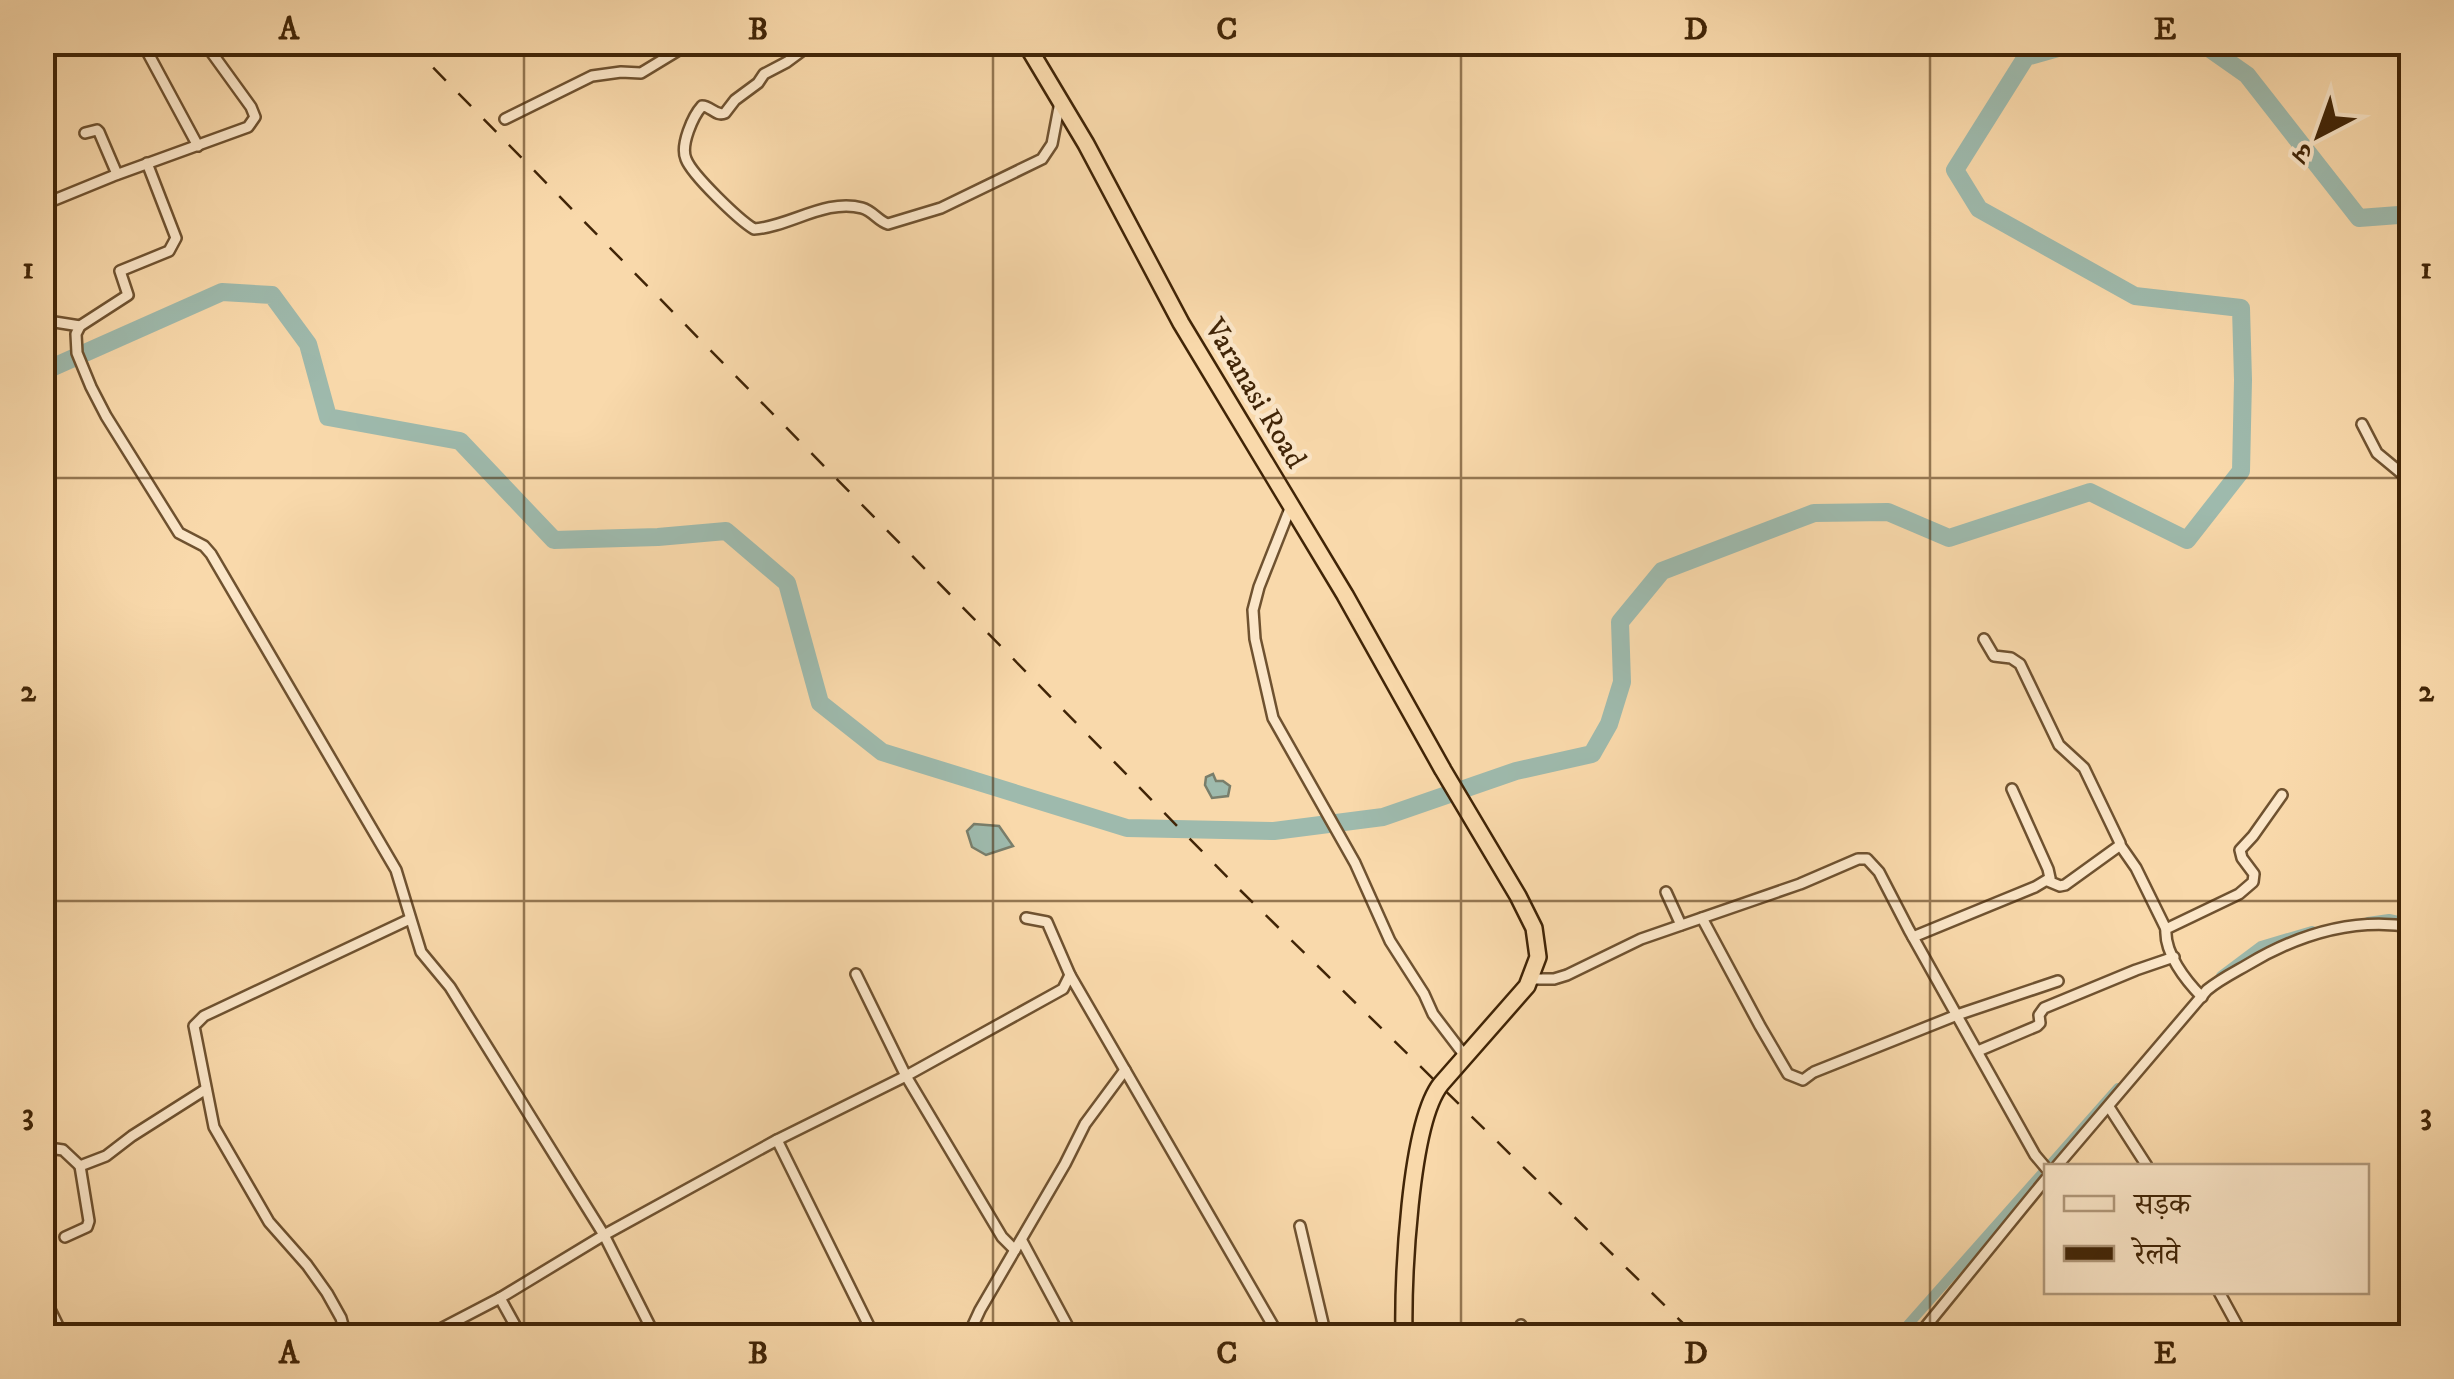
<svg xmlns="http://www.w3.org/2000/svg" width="2454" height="1379" font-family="'IM FELL DW Pica','Noto Serif Devanagari',serif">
<rect width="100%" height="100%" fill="#f9d9ab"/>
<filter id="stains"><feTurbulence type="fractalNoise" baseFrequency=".002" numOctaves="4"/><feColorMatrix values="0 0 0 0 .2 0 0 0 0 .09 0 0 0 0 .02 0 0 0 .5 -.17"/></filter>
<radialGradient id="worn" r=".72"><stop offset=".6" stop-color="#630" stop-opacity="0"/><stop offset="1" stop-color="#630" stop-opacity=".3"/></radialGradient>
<g fill="#9ebaad" stroke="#797e6b" stroke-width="2.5">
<path d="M1213,774L1216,781H1223L1230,786L1228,796L1212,798L1205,785L1206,777Z"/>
<path d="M974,824L999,826L1013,846L986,855L972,847L967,831Z"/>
</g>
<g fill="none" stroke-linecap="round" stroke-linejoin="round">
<g stroke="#9ebaad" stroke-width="10">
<path d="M2368,922L2389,919L2412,924"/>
<path d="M2221,976L2261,946L2312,931"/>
<path d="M2049,1166L2118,1088"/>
<path d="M1898,1336L2046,1169"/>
</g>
<g stroke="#9ebaad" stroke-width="18">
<path d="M2200,42L2247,75L2359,218L2412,214"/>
<path d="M42,372L222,292L272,295L308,344L328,417L460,441L554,540L658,537L726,531L787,583L820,703L882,752L1127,828L1274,831L1383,817L1516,771L1592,754L1609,724L1622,682L1620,622L1662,571L1814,513L1888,512L1949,538L2090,492L2187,540L2241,471L2243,380L2241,308L2135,296L1979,209L1955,170L2026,57L2079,42"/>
</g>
<g stroke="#6f5230" stroke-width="14">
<g id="street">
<path d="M142,42L198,146"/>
<path d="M814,42L787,62L764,74L758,83L735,100L725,113C716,117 711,106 702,106C693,116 680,145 686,159C692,175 739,220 754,229C789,227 826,198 862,208C873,211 878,221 888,224L941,208L1042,159L1052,144L1060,102"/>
<path d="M505,119L592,76L621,72L641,73L692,42"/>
<path d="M85,133L97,130L99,132L117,174"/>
<path d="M147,163L176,238L169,251L120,271L128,295L80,326L76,334L77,353L91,387L106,416L179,533L204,546L211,554L396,870L421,952L450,987L604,1235L655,1336"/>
<path d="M42,205L113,176L248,127L255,117L251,107L204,42"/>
<path d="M42,320L80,326"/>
<path d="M2362,424L2377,453L2412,482"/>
<path d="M1291,506L1259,587L1253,610L1255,639L1273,718L1355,863L1390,941L1424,994L1433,1014L1465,1056"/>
<path d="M1984,639L1994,656L2011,658L2020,664L2059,745L2084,768L2120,843L2119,846L2065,885L2060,886L2048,881"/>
<path d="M2120,845L2136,868L2166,929"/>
<path d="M1666,892L1681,925"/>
<path d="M1026,918L1047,922L1070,975"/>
<path d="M1702,918L1760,1026L1788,1074L1803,1080L1811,1074"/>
<path d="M1913,937L2035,887L2050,878L2048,869L2012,789"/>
<path d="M856,974L906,1076L1002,1237L1015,1250"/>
<path d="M1531,979H1554L1567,975L1641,939L1800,884L1858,859H1867L1879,872L1909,930L2035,1155L2046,1168"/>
<path d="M2202,997C2186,981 2164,953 2166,929L2239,894L2253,882L2254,874L2242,858L2240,850L2253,836L2282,795"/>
<path d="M1978,1051L2037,1026L2040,1023L2039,1015L2044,1008L2136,970L2174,957"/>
<path d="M1814,1072L1957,1015L2058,981"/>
<path d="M2109,1107L2147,1166"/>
<path d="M777,1140L874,1336"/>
<path d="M42,1147L63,1150L80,1166L106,1156L132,1136L206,1089"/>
<path d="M2057,1166L2207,990C2219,980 2233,973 2247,965C2297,935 2353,917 2412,927"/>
<path d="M1300,1226L1326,1336"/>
<path d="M65,1237L87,1227L89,1221L80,1166"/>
<path d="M1022,1241L1073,1336"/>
<path d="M2219,1292L2243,1336"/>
<path d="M42,1293L63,1336"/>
<path d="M500,1298L521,1336"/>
<path d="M1521,1325L1527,1336"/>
<path d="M346,1336L341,1318L327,1293L307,1265L269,1222L214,1127L194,1026L204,1016L410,919"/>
<path d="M427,1336L500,1298L604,1235L777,1140L906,1076L1063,989L1070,975L1125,1070"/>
<path d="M968,1336L980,1310L1065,1164L1085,1124L1125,1070L1279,1336"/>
<path d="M1918,1336L2046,1179"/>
</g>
</g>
<g stroke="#412507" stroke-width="20">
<path id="highway" d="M1025,42L1086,144L1181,323L1345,595L1443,770L1518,896L1534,928L1538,957L1527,986L1441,1084C1409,1124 1403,1283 1404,1336"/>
</g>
<use href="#street" stroke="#fbe6c8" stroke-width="9"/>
<use href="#highway" stroke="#f9d9ab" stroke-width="15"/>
<path stroke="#412507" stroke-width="2.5" stroke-dasharray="18 18" stroke-linecap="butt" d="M408,42L1238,888L1696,1336"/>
</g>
<path fill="none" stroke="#412507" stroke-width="2.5" stroke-opacity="0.55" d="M524,42V1336M993,42V1336M1461,42V1336M1930,42V1336M42,478H2412M42,901H2412"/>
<g text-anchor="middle" stroke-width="9" stroke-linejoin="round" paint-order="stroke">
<g font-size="30" fill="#412507" stroke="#fbe6c8">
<text transform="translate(1256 393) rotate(59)" y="10">Varanasi Road</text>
</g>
</g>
<rect width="2454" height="1379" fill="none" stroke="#f9d9ab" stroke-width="110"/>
<rect x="2044" y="1164" width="325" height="130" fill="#fbe6c8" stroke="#b1997b" stroke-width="2.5"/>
<rect x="2064" y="1196" width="50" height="15" fill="#fbe6c8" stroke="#b1997b" stroke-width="2.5"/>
<text x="2134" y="1214" font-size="30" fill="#412507">सड़क</text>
<rect x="2064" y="1246" width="50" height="15" fill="#412507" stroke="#b1997b" stroke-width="2.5"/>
<text x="2134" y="1264" font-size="30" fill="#412507">रेलवे</text>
<g transform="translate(2319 135) rotate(221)" stroke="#fbe6c8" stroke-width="8" paint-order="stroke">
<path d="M0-8L18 38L0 25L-18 38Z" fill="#412507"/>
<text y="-15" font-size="28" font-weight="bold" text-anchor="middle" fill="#412507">उ</text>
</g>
<rect x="55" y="55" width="2344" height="1269" fill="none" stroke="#412507" stroke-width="4"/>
<g font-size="32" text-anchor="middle" font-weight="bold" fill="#412507">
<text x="289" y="39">A</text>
<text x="758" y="39">B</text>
<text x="1227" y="39">C</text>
<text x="1696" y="39">D</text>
<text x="2165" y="39">E</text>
<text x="28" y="278">1</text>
<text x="2426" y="278">1</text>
<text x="28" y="701">2</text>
<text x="2426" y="701">2</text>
<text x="28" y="1124">3</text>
<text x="2426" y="1124">3</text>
<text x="289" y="1363">A</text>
<text x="758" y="1363">B</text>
<text x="1227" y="1363">C</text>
<text x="1696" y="1363">D</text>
<text x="2165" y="1363">E</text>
</g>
<rect width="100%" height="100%" filter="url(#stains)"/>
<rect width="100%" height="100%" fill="url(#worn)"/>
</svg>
